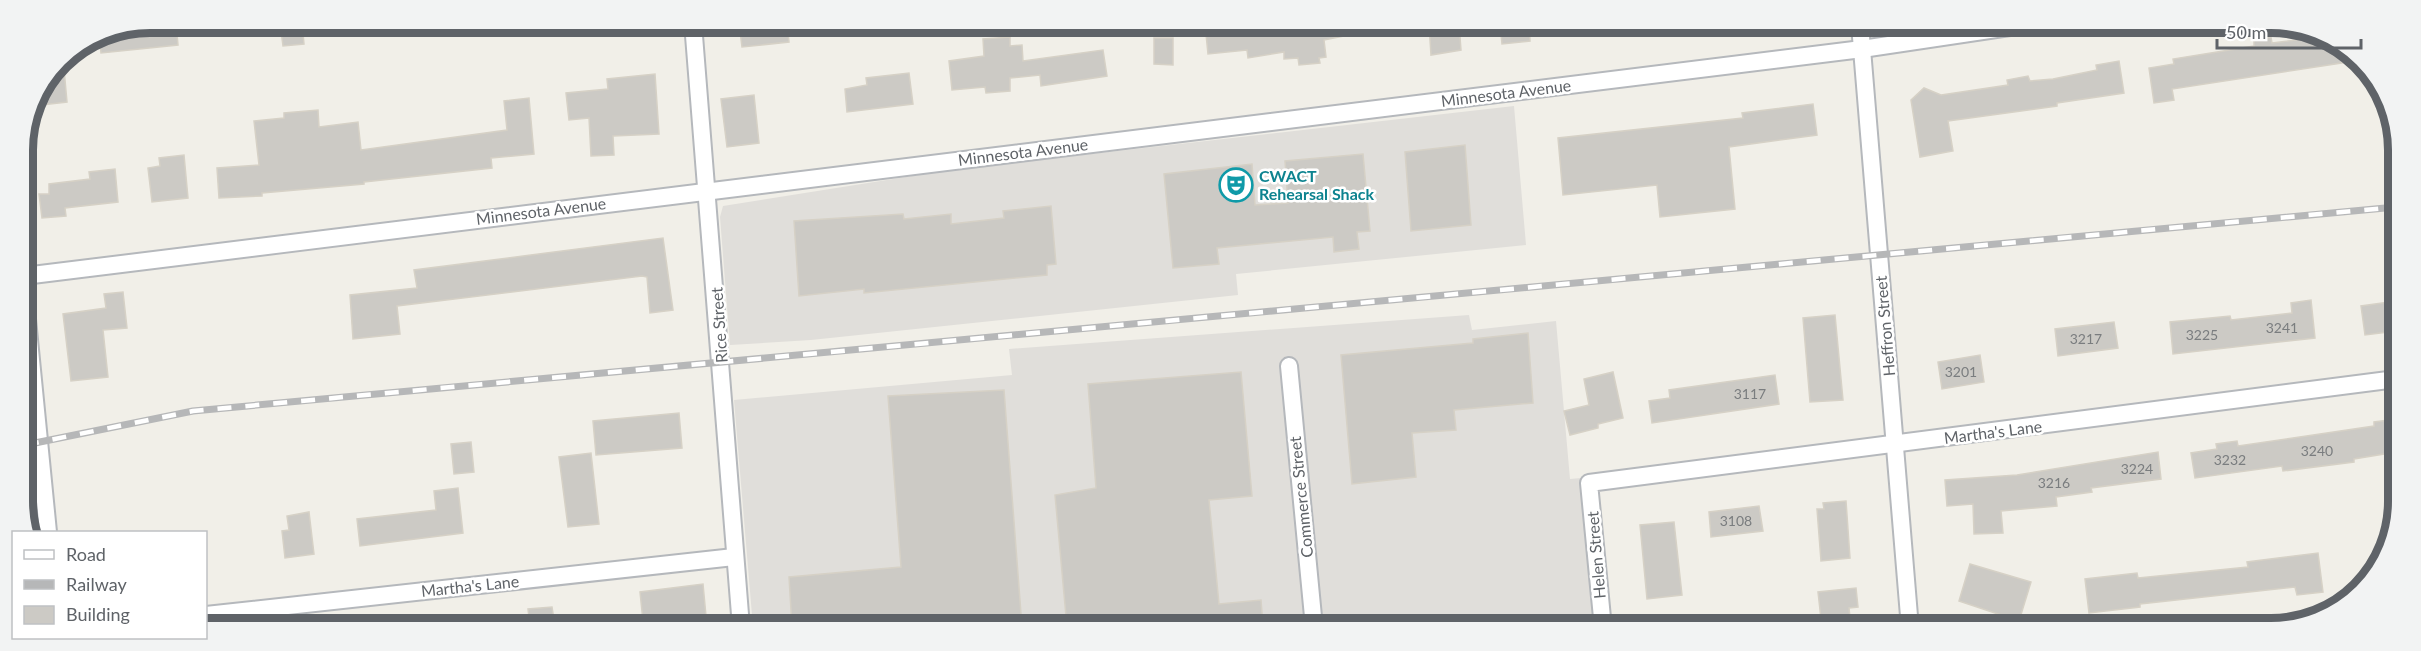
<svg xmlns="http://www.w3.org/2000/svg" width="2421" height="651" font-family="Lato,sans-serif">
<rect width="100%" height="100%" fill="#f1efe8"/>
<g fill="#e0deda">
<path d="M1514,106L1526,245L1236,274L1238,295L811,340L730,345L720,217L723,206L950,170Z"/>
<path d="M1469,315L1472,330L1556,321L1570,479L1581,478L1594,628L753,627L734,400L1012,375L1009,349Z"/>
</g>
<g fill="#cccac5" stroke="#d6d1c6" stroke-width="1.5">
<path d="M150,22L176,23L178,45L101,53L99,34L102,32Z"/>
<path d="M280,23H302L304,44L283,46Z"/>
<path d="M739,23H787L789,42L742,47Z"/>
<path d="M1205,24H1368L1369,31L1324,40L1326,57L1319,58L1320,63L1299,65L1298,58L1284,59V52L1248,58L1247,50L1208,54Z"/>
<path d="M1429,24H1459L1461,50L1431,55Z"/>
<path d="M1500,24H1529L1530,41L1502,44Z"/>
<path d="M1010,37V46L1022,45L1023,61L1103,50L1107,76L1041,86L1040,75L1010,78V91L986,93L985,87L952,90L949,61L984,56L983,39Z"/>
<path d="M2271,37L2272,43L2318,37L2361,60L2172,89L2174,100L2154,103L2149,68L2174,64L2173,59L2254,46V39Z"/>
<path d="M1154,38H1173V65L1154,64Z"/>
<path d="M63,58L67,102L42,105L41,89Z"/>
<path d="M2119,61L2124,93L2057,103V106L1948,121L1953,151L1920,157L1911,100L1924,88L1941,95L2008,85L2007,80L2028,76L2030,81L2053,79L2097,70L2096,65Z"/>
<path d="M909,73L913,104L847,112L845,89L867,85L866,78Z"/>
<path d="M655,74L659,134L613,136L614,155L591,156L589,118L569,120L566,93L608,89L607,79Z"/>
<path d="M754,95L759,143L727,147L721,99Z"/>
<path d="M529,98L534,154L491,158L492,168L364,182V184L262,193V196L219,198L217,168L259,165L254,121L284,118V113L318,110L319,127L358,122L361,150L507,130L504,101Z"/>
<path d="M1813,104L1817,135L1729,147L1735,209L1660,217L1657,185L1563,195L1558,138L1743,118L1742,113Z"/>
<path d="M1465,145L1471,225L1411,231L1405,152Z"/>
<path d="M1363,154L1370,231L1357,232L1359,249L1334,252L1333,237L1217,248L1219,264L1173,268L1164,174L1252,164L1255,205L1288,203L1285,161Z"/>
<path d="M184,155L188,198L152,202L148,168L160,166L159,158Z"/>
<path d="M115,169L118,202L65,208L66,216L42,218L39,194H49V184L90,179L89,172Z"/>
<path d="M1051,206L1056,264L1047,265V275L864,293V289L799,296L794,221L903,214L904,219L951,214V224L1004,218L1003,211Z"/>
<path d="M663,238L673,310L650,313L647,277L642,276L397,306L400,334L353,339L350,295L417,288L414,270Z"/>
<path d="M123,292L127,328L103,330L108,377L71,381L63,314L106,308L104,294Z"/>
<path d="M2311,300L2315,338L2173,354L2170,322L2230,316L2231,320L2292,313L2291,303Z"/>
<path d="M2396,301V331L2365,335L2361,306Z"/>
<path d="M1835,315L1843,400L1810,402L1803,318Z"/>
<path d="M2114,322L2118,348L2058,356L2055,329Z"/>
<path d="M1528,333L1533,403L1454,410L1456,430L1412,433L1416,477L1352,484L1341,355L1473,343V339Z"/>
<path d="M1980,355L1984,382L1942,389L1938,362Z"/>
<path d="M1241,372L1252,496L1209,500L1219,604L1261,600L1263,626L1067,627L1055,495L1096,488L1088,384Z"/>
<path d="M1613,372L1623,418L1598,424V428L1570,435L1564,411L1589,405L1584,379Z"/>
<path d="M1775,375L1779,404L1652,423L1649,401L1670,398L1669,390Z"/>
<path d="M1004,390L1022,627H792L789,577L901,567L888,396Z"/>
<path d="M679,413L682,448L596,455L593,421Z"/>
<path d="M2396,419V452L2354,459V462L2283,471L2282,466L2195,478L2191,453L2217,449L2216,444L2237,441L2238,446L2374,426V422Z"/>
<path d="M471,442L474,472L454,474L451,444Z"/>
<path d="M2158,452L2161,479L2091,488L2092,492L2056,497L2057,506L2001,511L2003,533L1974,534L1973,504L1947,506L1945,480L2017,475Z"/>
<path d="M591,453L599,524L568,527L559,457Z"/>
<path d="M458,488L463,533L360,546L357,519L436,510L434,491Z"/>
<path d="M1846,501L1850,558L1821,561L1817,509H1824L1823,503Z"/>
<path d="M1759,506L1763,531L1711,537L1709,512Z"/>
<path d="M309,512L314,554L285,558L282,531L289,530L287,516Z"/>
<path d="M1674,522L1682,595L1647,599L1640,525Z"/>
<path d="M2318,553L2323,592L2297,595L2295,587L2140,604V607L2089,613L2085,579L2137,573L2138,578L2248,567L2247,562Z"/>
<path d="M1970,564L2031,582L2019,621L1959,601Z"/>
<path d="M703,584L706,616L643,621L640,592Z"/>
<path d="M1856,588L1858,607L1849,608L1851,628H1822L1818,592Z"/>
<path d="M552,607L555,626H530L528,609Z"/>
</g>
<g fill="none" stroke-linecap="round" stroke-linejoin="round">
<g stroke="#b5b8bc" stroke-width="20">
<g id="minor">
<path d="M693,23L741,627"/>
<path d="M1860,25L1910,628"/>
<path d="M24,276L1862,49L2023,25"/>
<path d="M24,289L48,532"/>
<path d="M1289,366L1314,627"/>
<path d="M206,615L734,557"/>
<path d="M1603,628L1589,483L2396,379"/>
</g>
</g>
<use href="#minor" stroke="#fff" stroke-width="16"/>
<g stroke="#b6b7b8" stroke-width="7">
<path id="rail" d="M25,445L193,411L2396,207"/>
</g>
<use href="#rail" stroke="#fff" stroke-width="4.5" stroke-dasharray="14" stroke-linecap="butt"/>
</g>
<defs>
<g id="theatre-ring" transform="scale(1.725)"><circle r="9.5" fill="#fff" stroke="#0f9aa8" stroke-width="1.5"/><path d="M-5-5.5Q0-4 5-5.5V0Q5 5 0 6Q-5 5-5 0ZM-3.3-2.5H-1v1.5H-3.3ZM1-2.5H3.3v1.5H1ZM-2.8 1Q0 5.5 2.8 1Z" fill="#0f9aa8"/></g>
</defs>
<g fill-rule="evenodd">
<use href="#theatre-ring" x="1236" y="185"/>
</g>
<g text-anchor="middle" stroke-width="5" stroke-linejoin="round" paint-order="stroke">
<g font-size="14" fill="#7a7d7f">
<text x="2282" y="333">3241</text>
<text x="2202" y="340">3225</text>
<text x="2086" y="344">3217</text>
<text x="1961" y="377">3201</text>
<text x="1750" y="399">3117</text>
<text x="2317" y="456">3240</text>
<text x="2230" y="465">3232</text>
<text x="2137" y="474">3224</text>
<text x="2054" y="488">3216</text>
<text x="1736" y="526">3108</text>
</g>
<g font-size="16" fill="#5f6368" stroke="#fff">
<text transform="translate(1506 93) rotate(-7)" y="6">Minnesota Avenue</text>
<text transform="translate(1023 152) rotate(-7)" y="6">Minnesota Avenue</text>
<text transform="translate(541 211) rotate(-7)" y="6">Minnesota Avenue</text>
<text transform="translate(719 325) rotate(-94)" y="6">Rice Street</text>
<text transform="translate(1885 326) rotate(-95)" y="6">Heffron Street</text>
<text transform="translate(1993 432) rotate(-7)" y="6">Martha's Lane</text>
<text transform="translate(1301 497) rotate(-96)" y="6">Commerce Street</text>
<text transform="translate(1596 555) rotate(-95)" y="6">Helen Street</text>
<text transform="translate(470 586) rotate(-6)" y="6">Martha's Lane</text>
</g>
<g font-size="16" font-weight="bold" fill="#0d838f" stroke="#fff" text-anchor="start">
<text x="1259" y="182">CWACT<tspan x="1259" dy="18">Rehearsal Shack</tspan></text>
</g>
</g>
<path d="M0 0H2421V651H0ZM150 33H2271A117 117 0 0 1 2388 150V501A117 117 0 0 1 2271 618H150A117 117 0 0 1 33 501V150A117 117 0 0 1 150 33Z" fill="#f2f3f3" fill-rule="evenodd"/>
<path fill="none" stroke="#5f6368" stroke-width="8" d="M150 33H2271A117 117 0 0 1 2388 150V501A117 117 0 0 1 2271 618H150A117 117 0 0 1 33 501V150A117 117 0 0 1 150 33Z"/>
<rect x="12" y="531" width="195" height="108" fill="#ffffff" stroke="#bfc1c3" stroke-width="1.5"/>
<rect x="24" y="550" width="30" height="9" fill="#ffffff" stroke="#bfc1c3" stroke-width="1.5"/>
<text x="66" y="561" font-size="18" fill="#5f6368">Road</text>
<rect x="24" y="580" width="30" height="9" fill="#b6b7b8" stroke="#bfc1c3" stroke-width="1.5"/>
<text x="66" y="591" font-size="18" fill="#5f6368">Railway</text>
<rect x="24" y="606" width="30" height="18" fill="#cccac5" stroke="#bfc1c3" stroke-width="1.5"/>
<text x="66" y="621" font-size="18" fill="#5f6368">Building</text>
<path d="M2217 39v9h144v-9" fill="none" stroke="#5f6368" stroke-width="3"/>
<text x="2226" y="39" font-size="18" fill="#5f6368" stroke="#ffffff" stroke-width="4.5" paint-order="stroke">50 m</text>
</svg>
